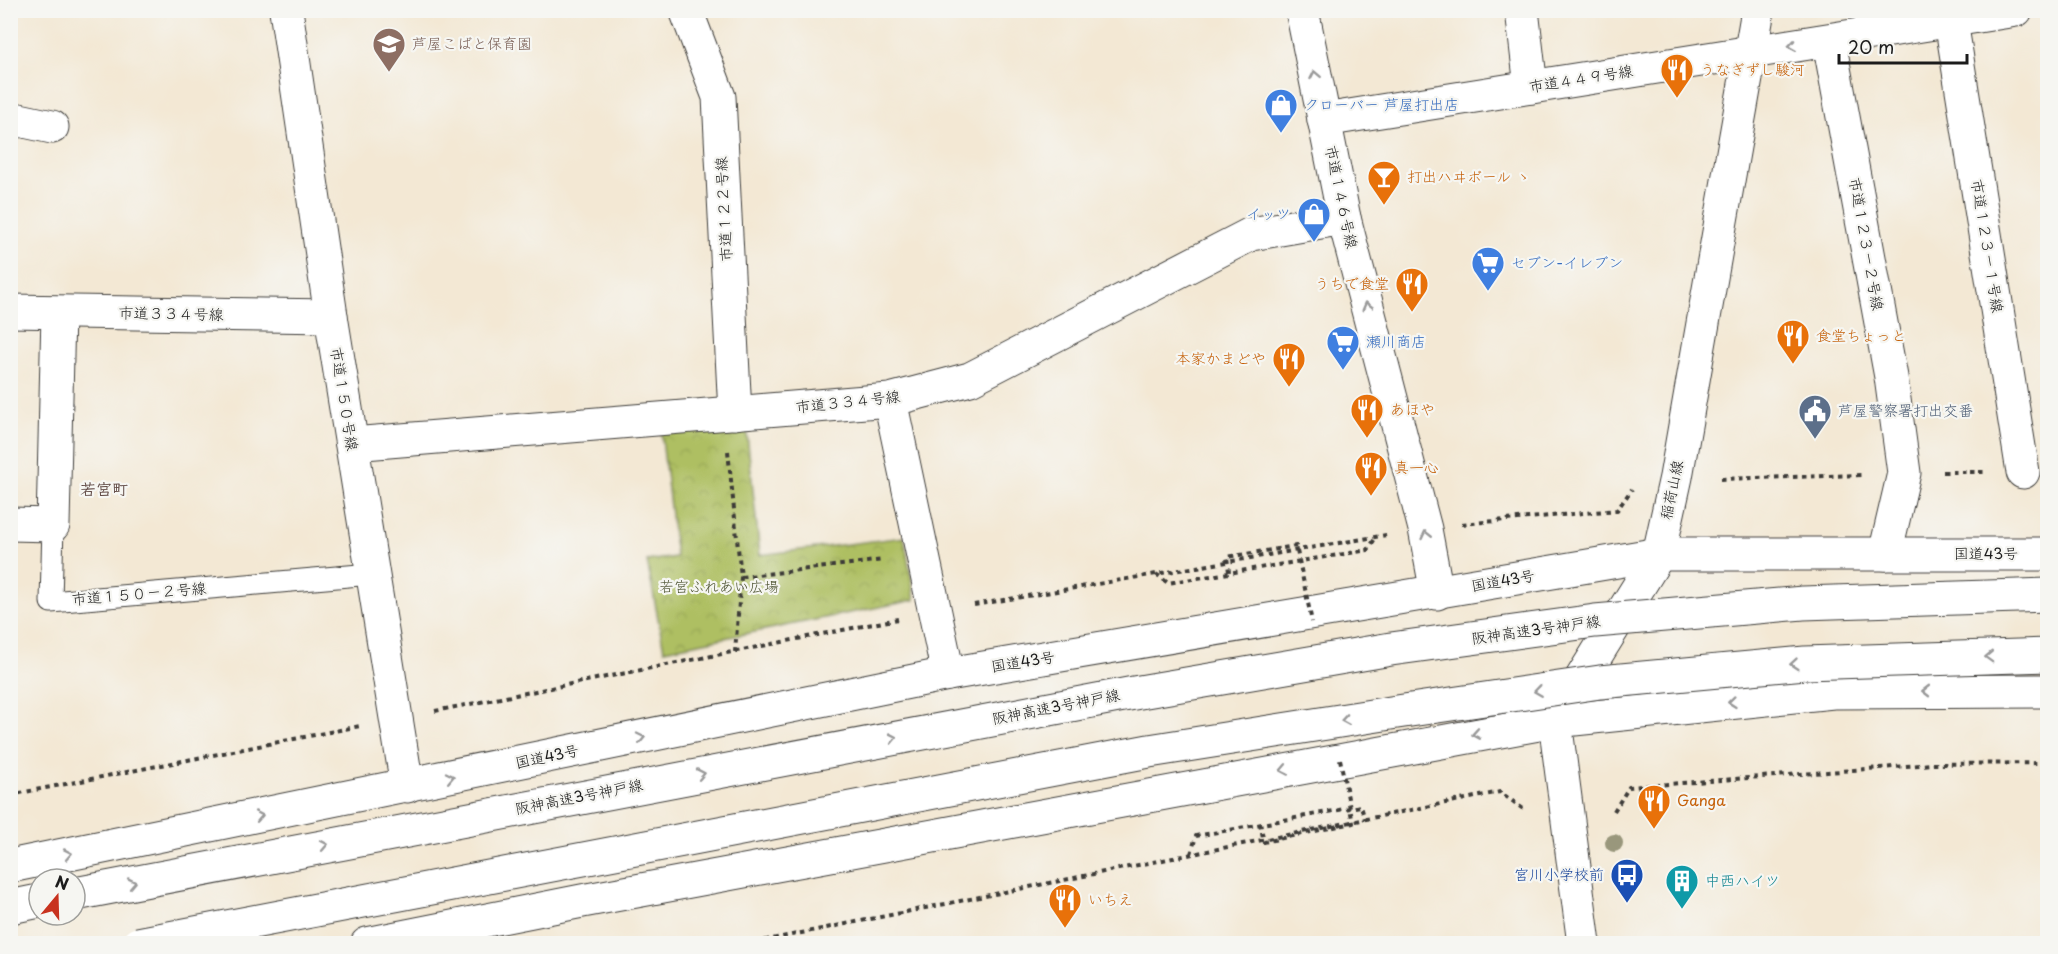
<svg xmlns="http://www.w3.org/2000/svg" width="2058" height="954" font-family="'Playpen Sans','Klee One',sans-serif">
<defs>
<pattern id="park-crowns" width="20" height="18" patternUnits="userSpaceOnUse" patternTransform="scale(1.5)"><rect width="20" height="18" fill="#aebf62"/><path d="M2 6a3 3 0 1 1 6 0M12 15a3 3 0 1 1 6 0" fill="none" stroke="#95a454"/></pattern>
</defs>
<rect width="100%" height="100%" fill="#f6f6f2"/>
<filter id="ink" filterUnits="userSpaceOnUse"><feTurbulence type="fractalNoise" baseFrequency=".0167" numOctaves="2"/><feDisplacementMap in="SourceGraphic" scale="12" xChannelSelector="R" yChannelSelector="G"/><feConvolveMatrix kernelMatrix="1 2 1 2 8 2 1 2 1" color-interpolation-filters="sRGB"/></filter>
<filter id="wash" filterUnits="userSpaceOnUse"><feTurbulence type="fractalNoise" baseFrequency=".008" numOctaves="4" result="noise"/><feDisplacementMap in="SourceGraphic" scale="24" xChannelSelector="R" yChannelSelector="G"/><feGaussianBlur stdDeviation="1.35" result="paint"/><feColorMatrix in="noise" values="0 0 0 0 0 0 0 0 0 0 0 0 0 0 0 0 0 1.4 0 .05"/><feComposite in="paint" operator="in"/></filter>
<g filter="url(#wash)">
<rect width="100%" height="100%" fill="#f3e8d4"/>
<path fill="url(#park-crowns)" stroke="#656e3f" stroke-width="1.5" d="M746,425L760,555L904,537L915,600L664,650L647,561L676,557L661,431Z"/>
</g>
<g filter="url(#ink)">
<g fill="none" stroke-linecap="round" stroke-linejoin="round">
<g stroke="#3c3b38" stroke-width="23">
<path id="lane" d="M53,525L51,602L371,574"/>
</g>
<g stroke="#3c3b38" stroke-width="35">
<g id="street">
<path d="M286,10L331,316L407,786"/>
<path d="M686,10L719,97L735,413"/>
<path d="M1302,10L1344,218L1425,529L1437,593"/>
<path d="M1522,10L1531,87"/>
<path d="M1951,21L2023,472"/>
<path d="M1829,41L1891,377L1904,473L1885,554"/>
<path d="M10,118L52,127"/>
<path d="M1324,120L2016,10"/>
<path d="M10,311L331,316"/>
<path d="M890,400L948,674"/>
<path d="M352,444L890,400L970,379L1251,234L1344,218"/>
<path d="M10,524L53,525L58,313"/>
</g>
</g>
<g stroke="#3c3b38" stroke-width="35">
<path id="secondary" d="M1584,944L1555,721L1659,554L1676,477L1758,10"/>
</g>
<g stroke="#3c3b38" stroke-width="35">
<g id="highway">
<path d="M10,866L948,674L1659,554H2048"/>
<path d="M10,907L39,901"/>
<path d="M367,944L582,901L1555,721L1833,692L2048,691"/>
</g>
</g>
<g stroke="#3c3b38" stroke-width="4" stroke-dasharray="4.5 4.5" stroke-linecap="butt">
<path d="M728,451L741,577L735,652"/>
<path d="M1943,472H1984"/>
<path d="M1721,479L1864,475"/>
<path d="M1462,524L1617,510L1632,489"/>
<path d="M1156,574L1168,583L1368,550L1376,537"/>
<path d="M741,577L884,560"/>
<path d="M974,605L1386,535"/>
<path d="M435,711L898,619"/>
<path d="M10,795L360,726"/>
<path d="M1614,811L1629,787L1933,764L2048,763"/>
<path d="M1191,854L1196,836L1361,806L1365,820"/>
<path d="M747,944L1500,792L1526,811"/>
</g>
<use href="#lane" stroke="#fff" stroke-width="21"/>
<use href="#street" stroke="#fff" stroke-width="33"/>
<use href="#secondary" stroke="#fff" stroke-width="33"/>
<use href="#highway" stroke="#fff" stroke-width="33"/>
<g stroke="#3c3b38" stroke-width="35" stroke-linecap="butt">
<g id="highway-bridge">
<path d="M75,894L1134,693L1391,649L1595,621L1803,603L2048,595"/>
<path d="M138,944L1149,751L1397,712L1600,682L1805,663L2048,655"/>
</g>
</g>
<g stroke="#3c3b38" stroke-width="4" stroke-dasharray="4.5 4.5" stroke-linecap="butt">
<path d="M1229,572L1227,557L1296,546L1312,622"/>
<path d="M1260,823L1264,842L1353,823L1340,759"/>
</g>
<use href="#highway-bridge" stroke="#fff" stroke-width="33"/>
</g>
<circle fill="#99977c" cx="1614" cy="843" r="9"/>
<defs><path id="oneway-chevron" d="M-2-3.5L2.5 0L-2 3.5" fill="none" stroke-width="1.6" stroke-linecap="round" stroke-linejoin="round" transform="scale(1.5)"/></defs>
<g stroke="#999">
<use href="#oneway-chevron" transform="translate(1792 46) rotate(171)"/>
<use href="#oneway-chevron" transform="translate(1315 75) rotate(-101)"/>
<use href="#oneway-chevron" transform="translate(1367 306) rotate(-105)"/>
<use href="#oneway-chevron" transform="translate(1426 535) rotate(-103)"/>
<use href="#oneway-chevron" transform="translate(1989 657) rotate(178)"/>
<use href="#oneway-chevron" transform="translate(1794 664) rotate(175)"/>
<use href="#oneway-chevron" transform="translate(1538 691) rotate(172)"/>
<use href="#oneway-chevron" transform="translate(1926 691) rotate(180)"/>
<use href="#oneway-chevron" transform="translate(1732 702) rotate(174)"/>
<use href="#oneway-chevron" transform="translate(1345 720) rotate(171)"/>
<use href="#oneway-chevron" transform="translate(1476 734) rotate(170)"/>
<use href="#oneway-chevron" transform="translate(641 738) rotate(-12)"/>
<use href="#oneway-chevron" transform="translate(893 738) rotate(-11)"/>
<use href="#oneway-chevron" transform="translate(1284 770) rotate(169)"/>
<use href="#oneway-chevron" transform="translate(701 774) rotate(-11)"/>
<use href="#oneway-chevron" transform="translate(450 777) rotate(-12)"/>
<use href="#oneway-chevron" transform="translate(259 816) rotate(-11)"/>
<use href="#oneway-chevron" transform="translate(324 845) rotate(-11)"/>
<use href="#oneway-chevron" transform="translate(68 854) rotate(-11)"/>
<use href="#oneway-chevron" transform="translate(132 883) rotate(-11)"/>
</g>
</g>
<defs>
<g id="school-pin" transform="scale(1.725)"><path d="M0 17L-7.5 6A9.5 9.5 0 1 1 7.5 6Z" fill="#8d6e63" stroke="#f6f6f2"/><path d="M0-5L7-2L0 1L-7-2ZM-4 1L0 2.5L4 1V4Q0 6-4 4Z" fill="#fff"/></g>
<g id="restaurant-pin" transform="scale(1.725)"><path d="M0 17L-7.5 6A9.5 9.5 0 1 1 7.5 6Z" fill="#e8710a" stroke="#f6f6f2"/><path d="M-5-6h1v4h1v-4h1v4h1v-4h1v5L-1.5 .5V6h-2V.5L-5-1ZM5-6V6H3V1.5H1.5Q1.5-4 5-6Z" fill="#fff"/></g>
<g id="shop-pin" transform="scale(1.725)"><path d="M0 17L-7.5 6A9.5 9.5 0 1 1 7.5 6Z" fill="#3f7fe0" stroke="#f6f6f2"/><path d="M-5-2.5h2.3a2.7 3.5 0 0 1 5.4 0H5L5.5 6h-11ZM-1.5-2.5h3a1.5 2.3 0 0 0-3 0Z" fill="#fff"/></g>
<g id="bar-pin" transform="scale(1.725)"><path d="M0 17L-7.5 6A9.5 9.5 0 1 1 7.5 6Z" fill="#e8710a" stroke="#f6f6f2"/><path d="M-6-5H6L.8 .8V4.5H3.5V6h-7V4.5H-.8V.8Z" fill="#fff"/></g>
<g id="supermarket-pin" transform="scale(1.725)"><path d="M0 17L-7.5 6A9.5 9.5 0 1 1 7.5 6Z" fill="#3f7fe0" stroke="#f6f6f2"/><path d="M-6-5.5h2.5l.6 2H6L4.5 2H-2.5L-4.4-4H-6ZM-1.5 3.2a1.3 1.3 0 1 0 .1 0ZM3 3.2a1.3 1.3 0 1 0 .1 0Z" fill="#fff"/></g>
<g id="civic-pin" transform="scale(1.725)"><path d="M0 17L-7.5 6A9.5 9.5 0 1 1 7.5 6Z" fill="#5c6f8a" stroke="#f6f6f2"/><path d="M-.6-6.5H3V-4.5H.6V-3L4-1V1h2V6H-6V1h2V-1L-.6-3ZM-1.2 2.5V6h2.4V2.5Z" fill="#fff"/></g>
<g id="bus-pin" transform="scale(1.725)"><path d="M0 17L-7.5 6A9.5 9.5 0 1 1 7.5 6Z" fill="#1a4fb4" stroke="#f6f6f2"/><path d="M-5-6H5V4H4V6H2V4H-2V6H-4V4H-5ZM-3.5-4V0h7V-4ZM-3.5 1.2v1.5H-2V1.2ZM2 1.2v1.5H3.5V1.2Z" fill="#fff"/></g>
<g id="building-pin" transform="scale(1.725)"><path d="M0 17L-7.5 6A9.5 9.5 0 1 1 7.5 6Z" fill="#0f9aa8" stroke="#f6f6f2"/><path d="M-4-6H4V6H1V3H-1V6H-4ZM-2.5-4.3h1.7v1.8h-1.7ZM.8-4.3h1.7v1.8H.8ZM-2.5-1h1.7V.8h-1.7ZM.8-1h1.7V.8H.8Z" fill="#fff"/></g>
</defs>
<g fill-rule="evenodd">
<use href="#school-pin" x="389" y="44"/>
<use href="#restaurant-pin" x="1677" y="70"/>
<use href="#shop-pin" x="1281" y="105"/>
<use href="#bar-pin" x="1384" y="177"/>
<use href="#shop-pin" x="1314" y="214"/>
<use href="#supermarket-pin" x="1488" y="263"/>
<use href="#restaurant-pin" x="1412" y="284"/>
<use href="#restaurant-pin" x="1793" y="336"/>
<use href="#supermarket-pin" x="1343" y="342"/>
<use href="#restaurant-pin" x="1289" y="359"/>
<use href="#restaurant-pin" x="1367" y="410"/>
<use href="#civic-pin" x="1815" y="411"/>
<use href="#restaurant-pin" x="1371" y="468"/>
<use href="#restaurant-pin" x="1654" y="801"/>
<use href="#bus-pin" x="1627" y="875"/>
<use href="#building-pin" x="1682" y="881"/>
<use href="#restaurant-pin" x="1065" y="900"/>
</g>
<g text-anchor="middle" stroke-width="4.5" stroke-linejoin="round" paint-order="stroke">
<g font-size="15" fill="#785e54" stroke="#f6f6f2" text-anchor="start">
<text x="412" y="49">芦屋こばと保育園</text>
</g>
<g font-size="15" fill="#c56008" stroke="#f6f6f2" text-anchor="start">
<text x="1700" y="75">うなぎずし駿河</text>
<text x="1407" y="182">打出ハヰボール ゝ</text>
<text x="1389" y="289" text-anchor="end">うちで食堂</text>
<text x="1816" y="341">食堂ちょっと</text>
<text x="1266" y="364" text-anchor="end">本家かまどや</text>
<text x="1390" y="415">あほや</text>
<text x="1394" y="473">真一心</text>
<text x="1677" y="806">Ganga</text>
<text x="1088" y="905">いちえ</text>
</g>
<g font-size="15" fill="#1c1c1c" stroke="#f6f6f2">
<text transform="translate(1581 79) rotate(-9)" y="5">市道４４９号線</text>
<text transform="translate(1341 197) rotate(78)" y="5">市道１４６号線</text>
<text transform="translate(724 209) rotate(-93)" y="5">市道１２２号線</text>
<text transform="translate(1866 244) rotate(80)" y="5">市道１２３－２号線</text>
<text transform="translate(1987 246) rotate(81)" y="5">市道１２３－１号線</text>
<text transform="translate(171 314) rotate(1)" y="5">市道３３４号線</text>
<text transform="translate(344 399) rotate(81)" y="5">市道１５０号線</text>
<text transform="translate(848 402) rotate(-6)" y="5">市道３３４号線</text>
<text transform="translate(1672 490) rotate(-78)" y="5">稲荷山線</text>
<text x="1986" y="559">国道43号</text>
<text transform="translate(1503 581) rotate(-10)" y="5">国道43号</text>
<text transform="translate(139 594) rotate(-5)" y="5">市道１５０－２号線</text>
<text transform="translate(1536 630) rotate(-8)" y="5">阪神高速3号神戸線</text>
<text transform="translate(1023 662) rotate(-9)" y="5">国道43号</text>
<text transform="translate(1056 707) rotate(-11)" y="5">阪神高速3号神戸線</text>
<text transform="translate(547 757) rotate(-12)" y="5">国道43号</text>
<text transform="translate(579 797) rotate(-11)" y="5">阪神高速3号神戸線</text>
</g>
<g font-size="15" fill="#366cbe" stroke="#f6f6f2" text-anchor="start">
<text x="1304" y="110">クローバー 芦屋打出店</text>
<text x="1291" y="219" text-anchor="end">イッツ</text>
<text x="1511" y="268">セブン-イレブン</text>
<text x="1366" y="347">瀬川商店</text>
</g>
<g font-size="15" fill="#4e5e75" stroke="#f6f6f2" text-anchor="start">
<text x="1838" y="416">芦屋警察署打出交番</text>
</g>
<g font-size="15" fill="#4f5534" stroke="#f6f6f2">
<text x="719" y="592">若宮ふれあい広場</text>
</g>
<g font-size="15" fill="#164399" stroke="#f6f6f2" text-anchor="end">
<text x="1604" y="880">宮川小学校前</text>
</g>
<g font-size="15" fill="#0d838f" stroke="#f6f6f2" text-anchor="start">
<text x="1705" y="886">中西ハイツ</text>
</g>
<g font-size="16" font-weight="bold" fill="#624c47" stroke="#f6f6f2">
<text x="104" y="495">若宮町</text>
</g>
</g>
<rect width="2058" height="954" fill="none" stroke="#f6f6f2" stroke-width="36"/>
<g transform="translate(57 897) rotate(19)"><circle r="28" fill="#f6f6f2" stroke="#9f9f9c" stroke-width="1.5"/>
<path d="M0-4.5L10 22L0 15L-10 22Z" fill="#c8321e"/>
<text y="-9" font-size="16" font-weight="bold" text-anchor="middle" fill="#1c1c1c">N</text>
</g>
<path d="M1839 54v9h128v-9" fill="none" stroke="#1c1c1c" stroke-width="3"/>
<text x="1848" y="54" font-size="18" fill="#1c1c1c" stroke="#f6f6f2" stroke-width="4.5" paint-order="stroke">20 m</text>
</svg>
